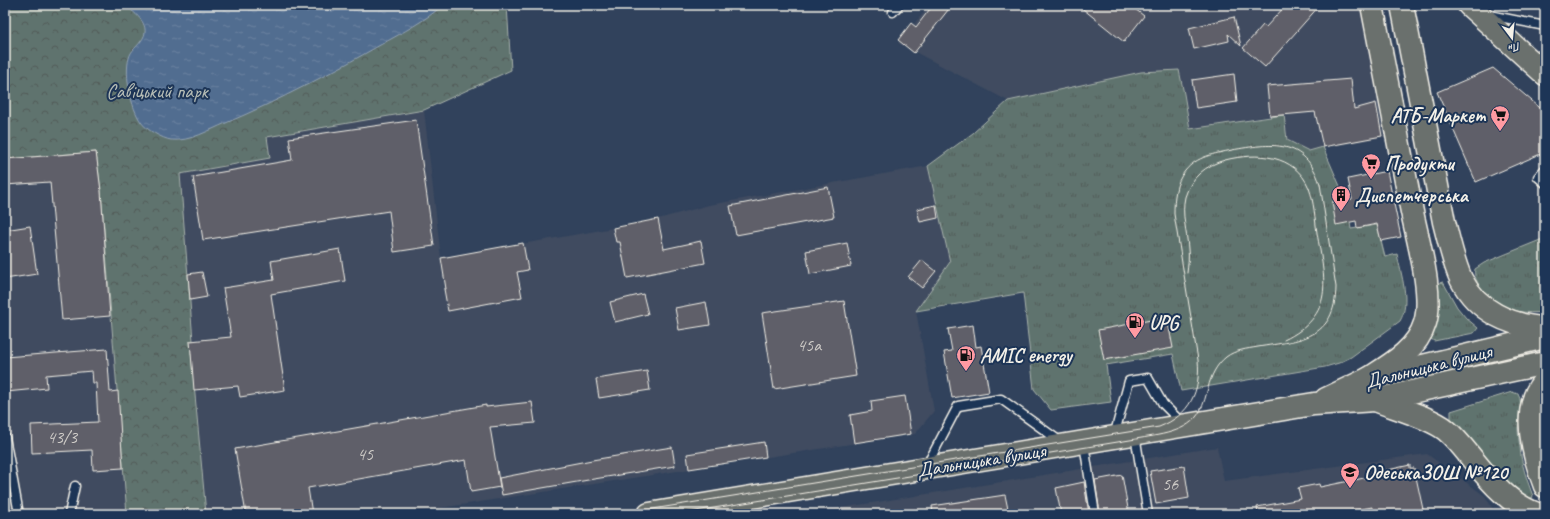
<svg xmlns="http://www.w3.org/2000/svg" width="1550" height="519" font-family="Caveat,sans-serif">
<defs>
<pattern id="grass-tufts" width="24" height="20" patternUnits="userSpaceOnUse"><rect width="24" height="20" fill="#5e736e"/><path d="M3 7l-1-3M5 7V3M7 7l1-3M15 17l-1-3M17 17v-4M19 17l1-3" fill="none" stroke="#525b58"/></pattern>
<pattern id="park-crowns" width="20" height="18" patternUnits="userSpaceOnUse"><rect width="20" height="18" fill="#5e736e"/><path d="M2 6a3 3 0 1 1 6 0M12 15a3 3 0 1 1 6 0" fill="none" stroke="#525b58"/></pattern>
<pattern id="water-ripples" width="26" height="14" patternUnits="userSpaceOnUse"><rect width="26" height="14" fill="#516d90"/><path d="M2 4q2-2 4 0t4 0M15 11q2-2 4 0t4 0" fill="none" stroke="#6b82a0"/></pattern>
</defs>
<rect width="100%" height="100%" fill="#31425c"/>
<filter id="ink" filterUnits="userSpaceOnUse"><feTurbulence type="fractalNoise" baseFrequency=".025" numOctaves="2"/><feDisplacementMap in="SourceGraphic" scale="8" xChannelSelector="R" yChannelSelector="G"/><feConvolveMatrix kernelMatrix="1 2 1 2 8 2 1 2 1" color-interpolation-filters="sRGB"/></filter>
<g filter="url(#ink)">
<g fill="#3f4b60">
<path d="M930,5H1362L1384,137L1309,151L1287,140L1284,115L1270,116L1190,129L1184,94L1141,72L1008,101L898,43Z"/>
<path d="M424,110L441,258L613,228L658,219L709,205L928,166L950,262L916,311L934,411L915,434L402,514H206L190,341H193L179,174L270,158L267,137Z"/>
<path d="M96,152L101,191L127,514H5V159Z"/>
<path d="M1217,447L1224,481L1427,454L1485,496L1496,514H803Z"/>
</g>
<g fill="url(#grass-tufts)" stroke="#a9b2ab">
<path d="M1179,70L1184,94L1190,129L1284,115L1287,140L1309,151L1323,147L1346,200L1351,229L1377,225L1385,257L1397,254C1401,275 1411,302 1400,321L1351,357L1339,363L1325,367L1181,391L1173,354L1106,365L1111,402L1051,410L1034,389L1023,293L916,311L950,262L928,166L973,133L1008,101L1141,72Z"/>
<path d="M1545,238V312C1535,313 1526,313 1517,311C1501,307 1471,287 1475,269L1484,263Z"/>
<path d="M1443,282L1457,307L1466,318L1478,328L1474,333L1434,341L1431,339L1438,312L1435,284Z"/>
<path d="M1512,392L1518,394C1524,405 1518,417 1518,428C1518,434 1519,441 1520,447C1521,464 1527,480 1533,496L1532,498L1527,499L1513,489L1456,426L1451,419V411Z"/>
</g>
<path fill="url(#park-crowns)" stroke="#a9b2ab" d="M5,5H507L511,70L424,110L267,137L270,158L180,174L193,341H190L206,514H127L101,191L96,152L5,159Z"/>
<path fill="url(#water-ripples)" stroke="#92a2b3" d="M125,5H443C428,19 400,34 382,44C331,73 280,100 226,123C209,130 190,142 171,140C163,139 145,129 141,122C131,108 124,75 129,58C131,50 137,47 141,41C153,26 136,14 125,5Z"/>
<g fill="#5f5f69" stroke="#f4f1e8">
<path d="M933,5H952L914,53L898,40L911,23L916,27Z"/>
<path d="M1078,5H1130L1144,16L1124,42Z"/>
<path d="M1286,5H1320L1265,67L1243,48L1263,25L1266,27Z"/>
<path d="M1234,17L1241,46L1228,34L1229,41L1194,49L1189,28Z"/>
<path d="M1493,68L1545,112V152L1476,182L1437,92Z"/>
<path d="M1234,74L1237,102L1196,108L1192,80Z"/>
<path d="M1351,79L1354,109L1376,103L1382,136L1323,147L1315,112L1270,116L1267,86Z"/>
<path d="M416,120L434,246L394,252L389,211L203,240L193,177L292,160L289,138Z"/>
<path d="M96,152L101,191L110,316L62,320L50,182L5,185V159Z"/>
<path d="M1387,171L1401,237L1381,241L1377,224L1357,228L1356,221L1336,225L1332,202L1352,199L1348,179Z"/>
<path d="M828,187L834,217L736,235L730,206Z"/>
<path d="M936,205L938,218L920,222L917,209Z"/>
<path d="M658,219L664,249L701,241L705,263L627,278L620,242H616L613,228Z"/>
<path d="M30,226L37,274L5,279V230Z"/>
<path d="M523,243L528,270L517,272L522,297L448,311L444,289H446L441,258Z"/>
<path d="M847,243L851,266L810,274L806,251Z"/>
<path d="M340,249L345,281L271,294L285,390L240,397L238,386L194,390L190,341L231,337L223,288L274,280L271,261Z"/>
<path d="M922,260L936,271L922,288L908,277Z"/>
<path d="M202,272L207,297L190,300L188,274Z"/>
<path d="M643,294L648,314L615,322L610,302Z"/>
<path d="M844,301L856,376L774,389L762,313Z"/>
<path d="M706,302L710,325L679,330L675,308Z"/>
<path d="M1167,317L1173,348L1104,360L1098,330Z"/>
<path d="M973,325L976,347L981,346L989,392L952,398L944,352L952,351L948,329Z"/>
<path d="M107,349L110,392L118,391L123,468L93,470L92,450L32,453L31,425L98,422L96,383H93L92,371L46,375L47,388L6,392L5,357Z"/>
<path d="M647,371L650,390L599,398L596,379Z"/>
<path d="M905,396L911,434L854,443L850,415L872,411L871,401Z"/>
<path d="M532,402L535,423L490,427L500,487L471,492L466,460L308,488L312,514H246L235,449L486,405V407Z"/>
<path d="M764,442L766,457L689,469L687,454Z"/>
<path d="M672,447L675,466L594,479L502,495L499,478L592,460Z"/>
<path d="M1410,465V468H1414L1424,514H1372V507L1336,514H1258L1257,507L1301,499L1298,488L1319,484L1320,487L1384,474L1383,471Z"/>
<path d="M1184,466L1189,498L1156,504L1150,471Z"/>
<path d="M1122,475L1129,514H1100L1095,480Z"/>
<path d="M1084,482L1089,514H1061L1056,488Z"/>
<path d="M1005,495L1009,514H933L932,506Z"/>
</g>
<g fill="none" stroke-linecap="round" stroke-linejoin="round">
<g stroke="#f4f1e8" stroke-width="11">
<g id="lane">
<path d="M893,12L899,5"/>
<path d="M1489,15L1545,26"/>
<path d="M1545,169L1538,177L1545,183"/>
<path d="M1135,435L1148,514"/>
<path d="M1114,436L1129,381L1148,378L1163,404L1182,423"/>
<path d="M5,437L19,514"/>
<path d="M1084,444L1095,514"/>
<path d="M927,465L958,406L1001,399L1061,442"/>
<path d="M69,514L75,486"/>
</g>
</g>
<g stroke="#f4f1e8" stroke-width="25">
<g id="primary">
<path d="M1402,5L1444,222C1449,241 1453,261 1461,279C1477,311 1510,326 1545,328"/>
<path d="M1469,5L1545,74"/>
<path d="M1368,379C1390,365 1417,350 1425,323C1434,294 1417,238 1411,207C1398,140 1385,72 1372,5"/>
<path d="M1545,380C1520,407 1533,455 1545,486"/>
<path d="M1326,399L1368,379L1545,337"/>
<path d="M1375,400C1395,408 1430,417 1446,430C1457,439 1465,450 1474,461C1491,482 1511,505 1537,514"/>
<path d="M649,514L1314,404L1375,400L1545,363"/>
</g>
</g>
<use href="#lane" stroke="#1d3557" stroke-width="8"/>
<use href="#primary" stroke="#6b706d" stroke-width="22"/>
<g stroke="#f4f1e8" stroke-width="1">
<path d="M1187,273C1188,265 1189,257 1188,249C1187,231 1181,214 1185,197C1191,177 1206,165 1225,160C1257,152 1295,154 1309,188C1314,202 1315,219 1317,233C1325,280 1336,315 1284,340"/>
<path d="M622,514L1159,427C1190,415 1201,391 1198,360L1174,214C1174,199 1175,183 1185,171C1197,156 1214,154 1232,150C1271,143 1305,138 1320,184L1336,287C1335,340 1300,340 1258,347C1247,349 1235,350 1226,357C1216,365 1211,376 1208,388C1206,395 1204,404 1200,411C1189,433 1157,435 1136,439L677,514"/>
</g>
</g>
</g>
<defs>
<g id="supermarket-pin" transform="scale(1)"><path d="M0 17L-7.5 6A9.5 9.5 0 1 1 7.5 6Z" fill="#ff9aa2" stroke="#1d3557"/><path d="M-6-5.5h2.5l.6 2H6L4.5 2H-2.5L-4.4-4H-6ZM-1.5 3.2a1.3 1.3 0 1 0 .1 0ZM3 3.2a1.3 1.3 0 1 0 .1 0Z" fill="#111"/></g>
<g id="building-pin" transform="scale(1)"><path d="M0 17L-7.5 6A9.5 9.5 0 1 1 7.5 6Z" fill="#ff9aa2" stroke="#1d3557"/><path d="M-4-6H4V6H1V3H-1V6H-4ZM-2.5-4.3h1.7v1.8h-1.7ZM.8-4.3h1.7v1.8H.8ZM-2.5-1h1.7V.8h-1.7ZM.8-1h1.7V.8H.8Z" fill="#111"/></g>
<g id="fuel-pin" transform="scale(1)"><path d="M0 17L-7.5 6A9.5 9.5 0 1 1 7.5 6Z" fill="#ff9aa2" stroke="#1d3557"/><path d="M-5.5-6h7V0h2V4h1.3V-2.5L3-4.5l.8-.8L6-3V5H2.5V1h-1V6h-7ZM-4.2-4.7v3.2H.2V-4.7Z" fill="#111"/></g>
<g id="school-pin" transform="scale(1)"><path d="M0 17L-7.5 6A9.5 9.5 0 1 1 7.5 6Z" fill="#ff9aa2" stroke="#1d3557"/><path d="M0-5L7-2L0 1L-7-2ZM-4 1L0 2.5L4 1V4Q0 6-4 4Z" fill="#111"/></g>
</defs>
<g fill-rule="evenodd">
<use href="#supermarket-pin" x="1500" y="115"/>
<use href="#supermarket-pin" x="1371" y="163"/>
<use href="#building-pin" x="1341" y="195"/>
<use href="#fuel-pin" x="1135" y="322"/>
<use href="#fuel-pin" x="966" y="355"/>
<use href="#school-pin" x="1350" y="472"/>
</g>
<g text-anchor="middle" stroke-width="4" stroke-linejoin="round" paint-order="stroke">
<g font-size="18" fill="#cfccc8">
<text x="809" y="351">45а</text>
<text x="62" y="443">43/3</text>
<text x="365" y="460">45</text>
<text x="1170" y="490">56</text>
</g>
<g font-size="20" fill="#b8bfb7" stroke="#1d3557">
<text x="157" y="98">Савіцький парк</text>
</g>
<g font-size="20" font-weight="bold" fill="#f4f1e8" stroke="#1d3557" text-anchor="start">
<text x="1486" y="122" text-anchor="end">АТБ-Маркет</text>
<text x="1385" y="170">Продукти</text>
<text x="1355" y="202">Диспетчерська</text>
<text x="1149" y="329">UPG</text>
<text x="980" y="362">AMIC energy</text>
<text x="1364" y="479">ОдеськаЗОШ №120</text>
</g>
<g font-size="20" fill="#f4f1e8" stroke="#1d3557">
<text transform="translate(1428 366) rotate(-14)" y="7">Дальницька вулиця</text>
<text transform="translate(981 460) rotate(-9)" y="7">Дальницька вулиця</text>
</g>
</g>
<rect width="1550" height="519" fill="none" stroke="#1d3557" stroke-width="20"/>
<rect x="10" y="10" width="1530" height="499" fill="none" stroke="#f4f1e8" stroke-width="1.5" filter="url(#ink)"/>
<g transform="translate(1512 38) rotate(164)" stroke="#1d3557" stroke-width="3" paint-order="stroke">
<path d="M0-3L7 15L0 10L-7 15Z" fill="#f4f1e8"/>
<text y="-6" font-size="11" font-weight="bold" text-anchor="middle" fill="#f4f1e8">Пн</text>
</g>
</svg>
